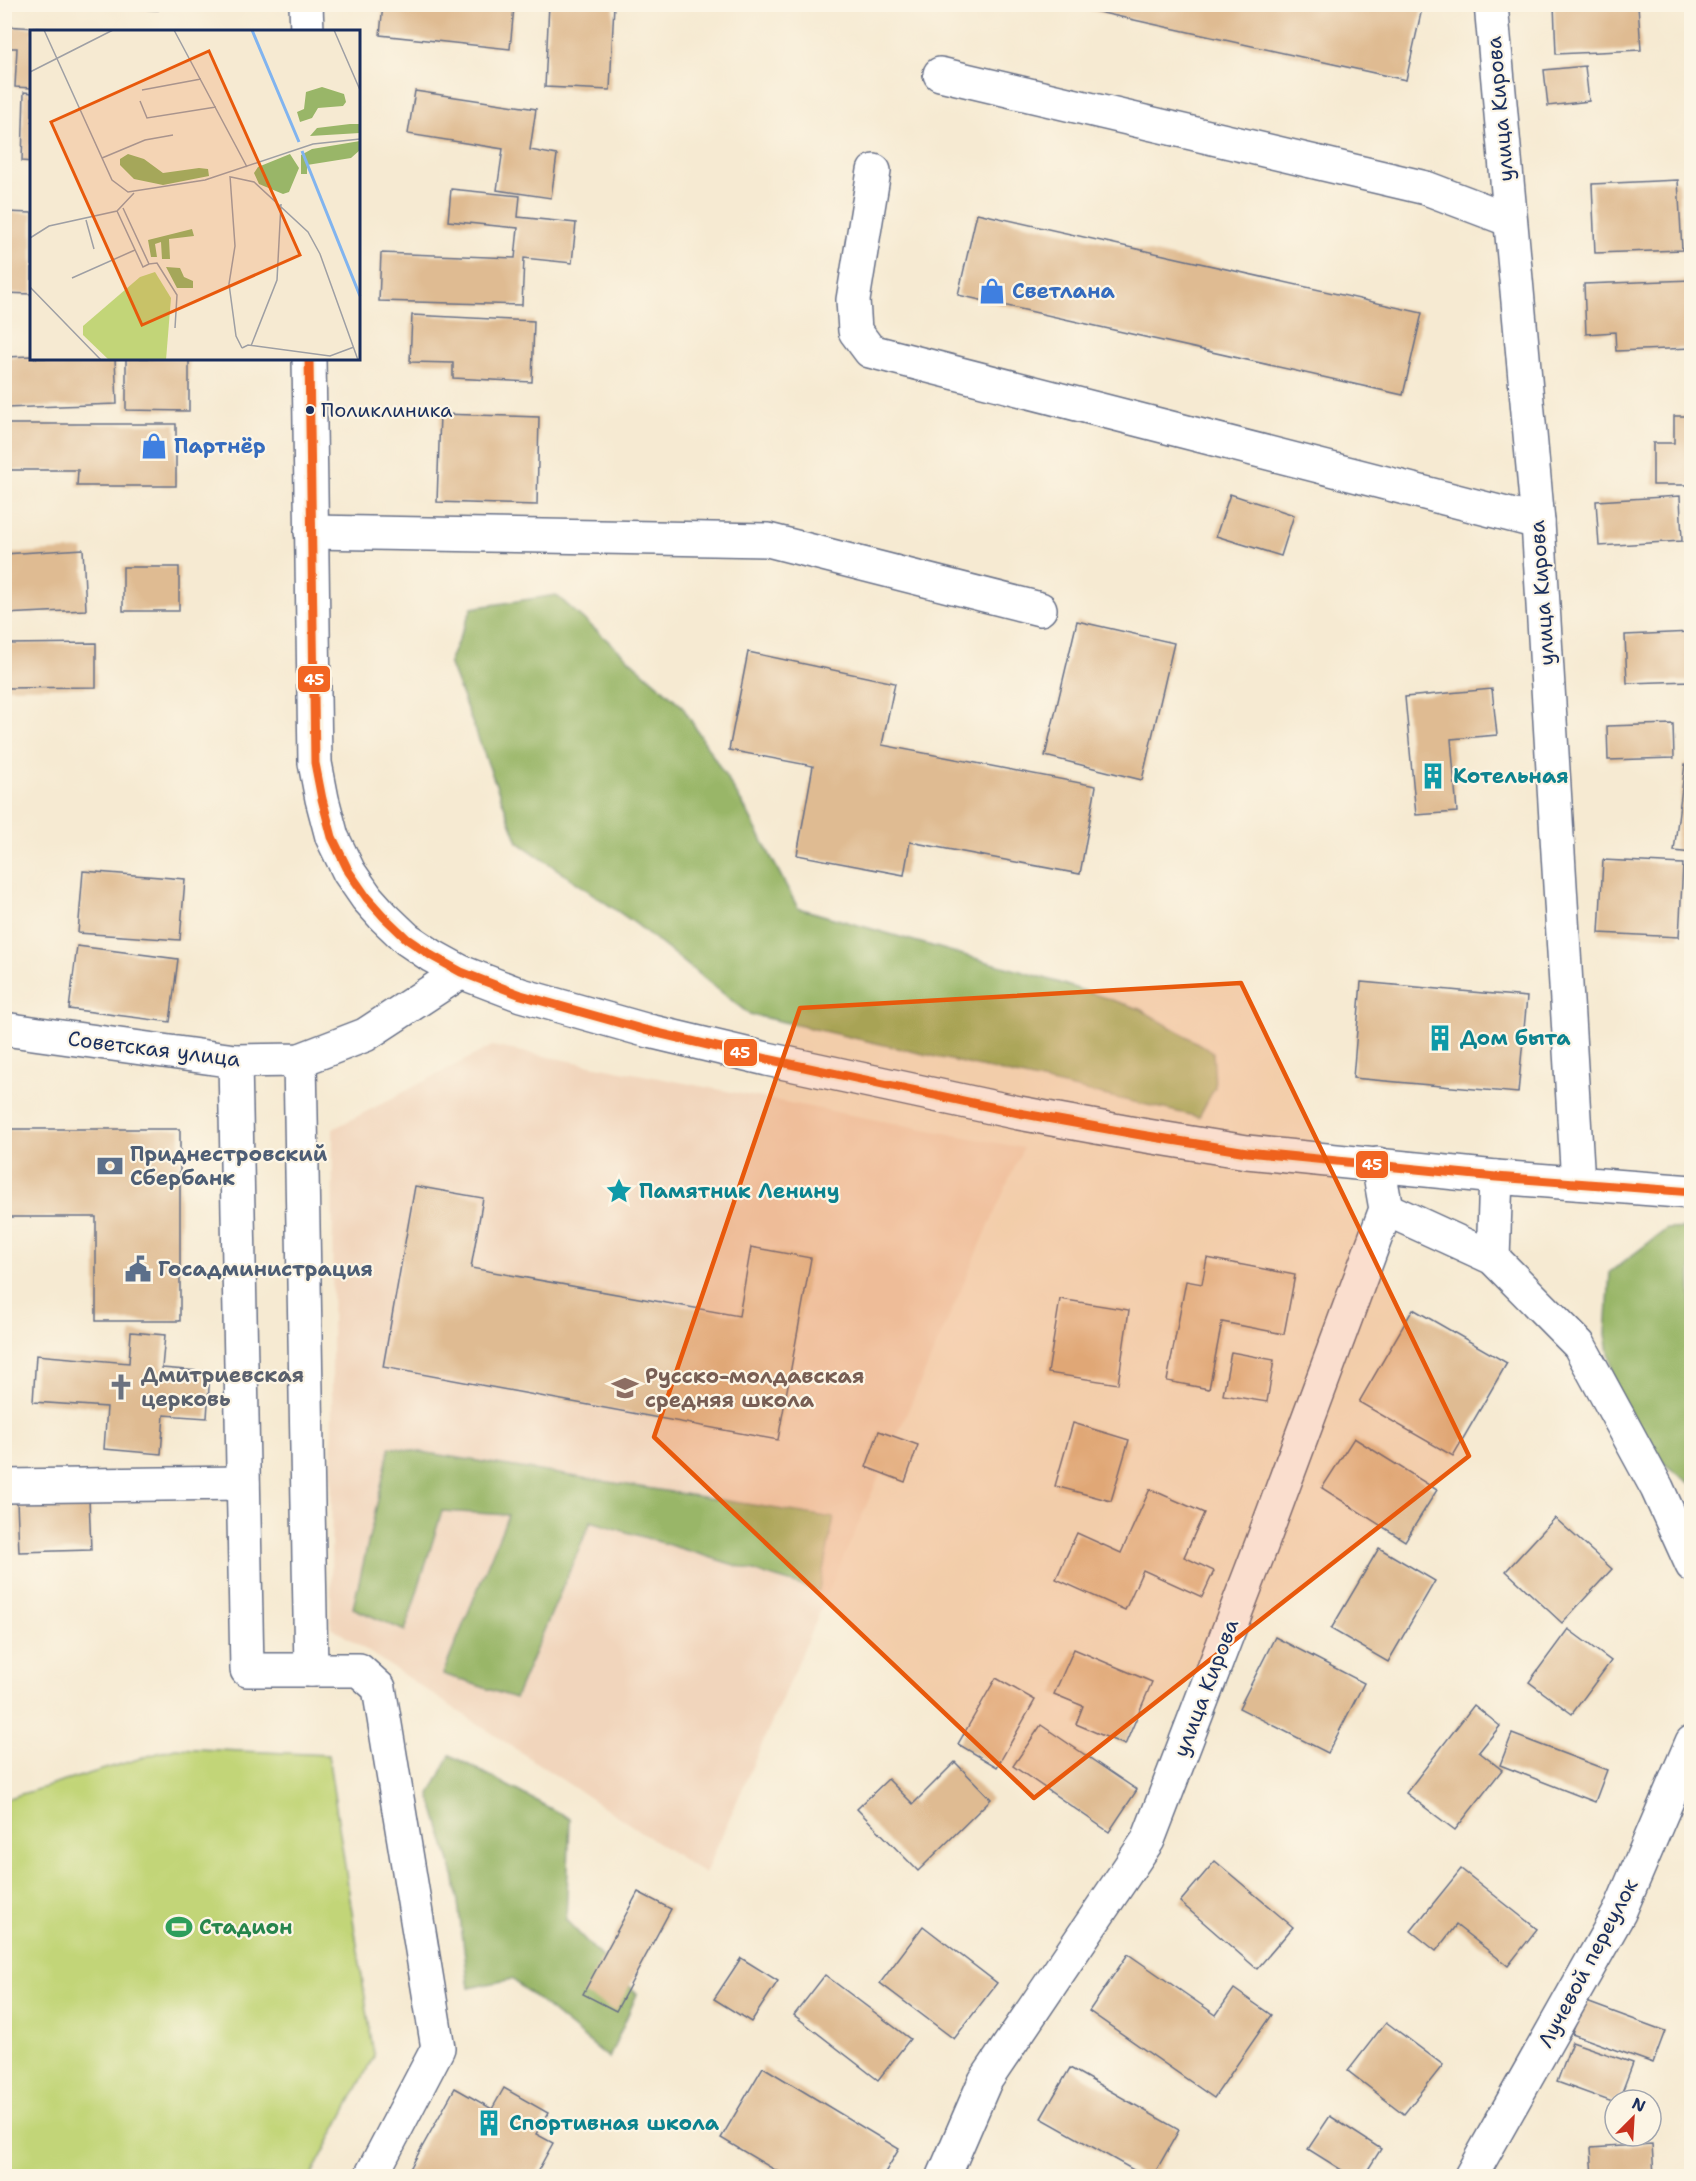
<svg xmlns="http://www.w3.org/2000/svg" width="1696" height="2181" font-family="'Shantell Sans',sans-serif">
<rect width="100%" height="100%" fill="#fcf5e5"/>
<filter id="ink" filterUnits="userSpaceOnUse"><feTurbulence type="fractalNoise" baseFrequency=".0167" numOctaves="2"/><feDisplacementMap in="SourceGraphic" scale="12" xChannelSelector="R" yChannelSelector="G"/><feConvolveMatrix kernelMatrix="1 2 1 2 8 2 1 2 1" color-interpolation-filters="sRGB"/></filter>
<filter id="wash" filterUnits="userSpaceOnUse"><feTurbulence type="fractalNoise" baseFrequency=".008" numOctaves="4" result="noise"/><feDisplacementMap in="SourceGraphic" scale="24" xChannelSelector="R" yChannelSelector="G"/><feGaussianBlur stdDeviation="1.35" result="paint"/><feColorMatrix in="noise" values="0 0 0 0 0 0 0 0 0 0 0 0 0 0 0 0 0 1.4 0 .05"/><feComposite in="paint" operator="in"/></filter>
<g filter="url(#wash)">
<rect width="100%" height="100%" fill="#f6ead2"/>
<path fill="#f1d5bc" d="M492,1046L1023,1148L705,1874L331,1627L333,1129Z"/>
<path fill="#c2d578" stroke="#6e826b" stroke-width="1.5" d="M175,1748L328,1755L374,2056L311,2176H5V1799Z"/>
<g fill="#99b668" stroke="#5a7263" stroke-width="1.5">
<path d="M556,595L682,706L744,806L798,908L1041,977L1140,1009L1213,1052L1215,1087L1199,1117L749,1014L636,924L518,842L449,662L472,608Z"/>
<path d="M1691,1228V1484L1658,1459L1615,1390L1606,1334L1610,1272L1667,1229Z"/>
<path d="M390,1447L834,1518L819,1591L591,1521L515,1698L443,1674L508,1515L442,1511L405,1631L353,1608Z"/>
<path d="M450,1755L570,1819L566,1920L637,1994L609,2058L512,1979L469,1988L455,1879L430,1795Z"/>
</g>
<g id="blocks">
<g fill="#dfbb92">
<path d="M91,4H158V10L91,6Z"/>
<path d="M383,4H494L514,7L510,49L380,35Z"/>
<path d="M549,4H614L610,90L545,87Z"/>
<path d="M1062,4H1423L1406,80Z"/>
<path d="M1554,5H1638L1641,50L1556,54Z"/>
<path d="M4,26L68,30V32H32V88L15,87L17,48H4Z"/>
<path d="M1585,66L1589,101L1548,106L1544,70Z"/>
<path d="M415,91L536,109L530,150L557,155L551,198L497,190L503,149L408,134Z"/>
<path d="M24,92L32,93V162L22,161Z"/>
<path d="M1678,180L1682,250L1595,253L1592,184Z"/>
<path d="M451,189L520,196L518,217L576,223L572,263L524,258L522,305L379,301L381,253L515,258L518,228L448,221Z"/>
<path d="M6,212L32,213V294L4,293Z"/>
<path d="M977,213L1422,313L1403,395L958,295Z"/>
<path d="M1692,280V348L1616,351L1615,332L1586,334L1584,284Z"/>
<path d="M412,315L534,321L532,382L453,378V363L410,362Z"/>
<path d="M32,356V358H115L117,404L4,408V357Z"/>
<path d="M126,358H189V411L126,410Z"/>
<path d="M440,414L539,417L537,505L437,502Z"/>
<path d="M1674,416H1692V485H1653V443H1674Z"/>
<path d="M5,424H176V486H77L78,470H5Z"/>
<path d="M1230,494L1294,515L1281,556L1216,536Z"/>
<path d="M1680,496L1682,541L1599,546L1596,501Z"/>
<path d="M83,549L86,610L4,614V554Z"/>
<rect x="123" y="567" width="56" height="44"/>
<path d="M1077,621L1174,643L1142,780L1045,756Z"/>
<path d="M1692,632V681L1627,683L1625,635Z"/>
<path d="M96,643V687L5,688V644Z"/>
<path d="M748,652L895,683L882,745L1096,786L1080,874L910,842L904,875L797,855L813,766L729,750Z"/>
<path d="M1492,689L1497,735L1451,739L1457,812L1416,815L1405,697Z"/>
<path d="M1673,724L1674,758L1608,760L1607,726Z"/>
<path d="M1685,764L1692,765V853L1674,851Z"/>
<path d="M1603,860L1683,864L1679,937L1599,933Z"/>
<path d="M83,871L185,879L180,940L78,933Z"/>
<path d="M77,946L178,959L170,1022L69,1009Z"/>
<path d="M1361,982L1527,997L1518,1093L1353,1078Z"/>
<path d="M4,1129H180V1321H96V1217H4Z"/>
<path d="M415,1186L483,1198L471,1268L739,1316L751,1247L811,1258L778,1440L383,1367Z"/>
<path d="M1207,1258L1295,1275L1284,1334L1222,1322L1209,1389L1167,1381L1186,1281L1202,1284Z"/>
<path d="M1060,1299L1129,1310L1118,1384L1048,1373Z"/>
<path d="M1413,1309L1507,1363L1453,1456L1359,1402Z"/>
<path d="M131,1332L165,1335L162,1368L210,1372L207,1418L164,1415L161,1454L104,1449L107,1407L33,1402L36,1355L129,1363Z"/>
<path d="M1231,1352L1274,1360L1267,1402L1223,1395Z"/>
<path d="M1073,1423L1129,1440L1111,1501L1055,1486Z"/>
<path d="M879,1431L918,1445L905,1482L866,1467Z"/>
<path d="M1354,1438L1437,1490L1405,1541L1322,1488Z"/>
<path d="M1150,1489L1204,1513L1184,1557L1214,1571L1202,1597L1143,1570L1125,1610L1056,1579L1077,1533L1121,1553Z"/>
<path d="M89,1498L91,1550L19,1552L17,1501Z"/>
<path d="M1555,1518L1612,1569L1562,1623L1506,1571Z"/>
<path d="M1379,1548L1435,1581L1388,1662L1331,1629Z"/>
<path d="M1568,1629L1611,1661L1572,1714L1529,1682Z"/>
<path d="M1275,1637L1364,1683L1328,1753L1239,1708Z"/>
<path d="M1074,1649L1152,1682L1125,1745L1076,1724L1083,1706L1054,1694Z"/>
<path d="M996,1678L1035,1700L997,1767L958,1744Z"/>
<path d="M1474,1705L1500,1726L1479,1752L1502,1770L1455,1830L1406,1793Z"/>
<path d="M1041,1725L1137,1790L1109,1832L1013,1766Z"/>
<path d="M1512,1734L1607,1770L1595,1802L1500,1765Z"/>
<path d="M955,1762L991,1799L918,1871L857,1809L888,1779L913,1804Z"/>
<path d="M1215,1861L1293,1927L1257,1969L1180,1902Z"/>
<path d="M1461,1869L1537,1929L1508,1966L1456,1925L1436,1951L1411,1931Z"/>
<path d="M638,1892L671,1909L616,2011L583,1994Z"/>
<path d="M923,1926L997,1983L954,2039L880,1983Z"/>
<path d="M1128,1954L1216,2015L1234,1989L1271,2015L1214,2098L1089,2011Z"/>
<path d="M741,1958L778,1981L751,2022L714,1999Z"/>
<path d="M825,1975L910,2039L878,2080L794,2015Z"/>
<path d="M1584,2001L1665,2031L1653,2063L1572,2034Z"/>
<path d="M1386,2022L1443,2065L1404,2114L1348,2071Z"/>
<path d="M1572,2042L1633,2063L1619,2100H1615V2103L1557,2082Z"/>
<path d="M763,2067L899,2149L883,2176H785L721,2138Z"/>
<path d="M1070,2068L1179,2130L1153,2176H1144L1041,2118Z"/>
<path d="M455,2088L492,2109L504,2088L548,2113L536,2134L553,2143L535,2176H406Z"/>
<path d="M1330,2116L1381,2149L1364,2176H1351L1308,2149Z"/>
<path d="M1652,2144L1654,2176H1593L1591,2148Z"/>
</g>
</g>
</g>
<g filter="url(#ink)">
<use href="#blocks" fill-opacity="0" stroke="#687087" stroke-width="1.5"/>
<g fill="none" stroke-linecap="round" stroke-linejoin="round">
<g stroke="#687087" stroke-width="36">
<g id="minor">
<path d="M1491,4L1538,522L1578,1183"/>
<path d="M940,74L1426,188L1510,220"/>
<path d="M874,171L853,300L855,331L870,351L1538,522"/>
<path d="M311,532L768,540L1040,609"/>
<path d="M4,1029L235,1061L300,1060L365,1035L461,972"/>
<path d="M300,1060L311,1670H359L379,1688L438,2048L371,2176"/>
<path d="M235,1061L247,1670H311"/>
<path d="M1386,1209L1493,1258L1579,1345L1657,1488L1692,1565"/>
<path d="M1493,1258L1496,1177"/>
<path d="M4,1486L243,1483"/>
<path d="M944,2176L985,2081L1148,1840L1261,1546L1386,1209L1378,1164"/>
<path d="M1471,2176L1619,1913L1692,1742"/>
</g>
</g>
<g stroke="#687087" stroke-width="36">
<g id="major">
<path d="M306,4L307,32"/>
<path d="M309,358L315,763L322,799L332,837L349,872L367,898L384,917L407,939L432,956L461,972L521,995L645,1030L767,1059L1019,1113L1141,1135L1247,1152L1496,1177L1692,1192"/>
</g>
</g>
<use href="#minor" stroke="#fff" stroke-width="33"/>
<use href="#major" stroke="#fff" stroke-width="33"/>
<g stroke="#fcf5e5" stroke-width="14">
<path id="bus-1" d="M309,358L315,763L322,799L332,837L349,872L367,898L384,917L407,939L432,956L461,972L521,995L645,1030L767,1059L1019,1113L1141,1135L1247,1152L1496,1177L1692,1192"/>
</g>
<use href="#bus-1" stroke="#f26522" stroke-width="9"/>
</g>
</g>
<path fill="#e8590c" fill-opacity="0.2" stroke="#e8590c" stroke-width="4.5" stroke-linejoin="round" d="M1241,983L1469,1456L1034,1798L654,1437L800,1008Z"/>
<defs>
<g id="shop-bare" transform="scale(2.07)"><path d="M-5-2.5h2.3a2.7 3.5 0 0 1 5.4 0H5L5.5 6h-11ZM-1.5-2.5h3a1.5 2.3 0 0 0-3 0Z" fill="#3f7fe0" stroke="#fcf5e5" stroke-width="2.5" paint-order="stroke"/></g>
<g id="building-bare" transform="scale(2.07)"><path d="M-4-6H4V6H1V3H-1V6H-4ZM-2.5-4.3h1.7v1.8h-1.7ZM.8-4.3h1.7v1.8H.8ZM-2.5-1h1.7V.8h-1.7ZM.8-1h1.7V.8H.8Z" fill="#0f9aa8" stroke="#fcf5e5" stroke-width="2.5" paint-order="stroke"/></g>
<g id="bank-bare" transform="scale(2.07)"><path d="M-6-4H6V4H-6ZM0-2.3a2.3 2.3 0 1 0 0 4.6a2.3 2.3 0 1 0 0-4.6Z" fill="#5c6f8a" stroke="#fcf5e5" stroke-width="2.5" paint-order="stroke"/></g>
<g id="sight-bare" transform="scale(2.07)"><path d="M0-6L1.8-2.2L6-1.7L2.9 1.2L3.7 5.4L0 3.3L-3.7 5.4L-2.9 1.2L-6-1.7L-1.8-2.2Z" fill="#0f9aa8" stroke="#fcf5e5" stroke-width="2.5" paint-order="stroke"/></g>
<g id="civic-bare" transform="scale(2.07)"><path d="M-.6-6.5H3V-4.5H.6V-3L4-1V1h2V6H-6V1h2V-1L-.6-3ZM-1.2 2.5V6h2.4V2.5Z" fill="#5c6f8a" stroke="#fcf5e5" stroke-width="2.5" paint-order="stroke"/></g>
<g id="church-bare" transform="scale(2.07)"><path d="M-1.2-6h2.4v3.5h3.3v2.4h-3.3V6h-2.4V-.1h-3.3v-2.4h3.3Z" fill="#6b7280" stroke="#fcf5e5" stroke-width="2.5" paint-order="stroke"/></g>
<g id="school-bare" transform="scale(2.07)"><path d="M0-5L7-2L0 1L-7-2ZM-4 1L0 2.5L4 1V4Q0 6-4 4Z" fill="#8d6e63" stroke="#fcf5e5" stroke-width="2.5" paint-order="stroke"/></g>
<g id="stadium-bare" transform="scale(2.07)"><path d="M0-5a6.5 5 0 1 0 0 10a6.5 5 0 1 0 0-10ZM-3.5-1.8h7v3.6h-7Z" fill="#2e9e5b" stroke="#fcf5e5" stroke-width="2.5" paint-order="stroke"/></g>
</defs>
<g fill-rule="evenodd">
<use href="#shop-bare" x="992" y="291"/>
<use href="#shop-bare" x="154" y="446"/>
<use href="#building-bare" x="1433" y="776"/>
<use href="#building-bare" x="1440" y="1038"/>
<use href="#bank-bare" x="110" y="1166"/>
<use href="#sight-bare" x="619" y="1191"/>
<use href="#civic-bare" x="138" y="1269"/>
<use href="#church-bare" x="121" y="1387"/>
<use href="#school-bare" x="625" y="1388"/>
<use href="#stadium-bare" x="179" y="1927"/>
<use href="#building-bare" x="489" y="2123"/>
</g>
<circle fill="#1b2f5e" stroke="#fcf5e5" stroke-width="2" cx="310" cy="410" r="5"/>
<g text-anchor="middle" stroke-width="4.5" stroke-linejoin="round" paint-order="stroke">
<g font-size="20" fill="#1b2f5e" stroke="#fcf5e5" text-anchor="start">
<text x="321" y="417">Поликлиника</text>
</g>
<g font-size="21" fill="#1b2f5e" stroke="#fcf5e5">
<text transform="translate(1500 109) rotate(-95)" y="7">улица Кирова</text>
<text transform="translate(1542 593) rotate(-94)" y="7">улица Кирова</text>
<text transform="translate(154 1049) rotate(7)" y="7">Советская улица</text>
<text transform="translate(1206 1688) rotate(-69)" y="7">улица Кирова</text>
<text transform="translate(1588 1963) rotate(-62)" y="7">Лучевой переулок</text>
</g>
<g font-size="21" font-weight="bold" fill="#366cbe" stroke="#fcf5e5" text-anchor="start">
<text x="1012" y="298">Светлана</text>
<text x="174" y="453">Партнёр</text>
</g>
<g font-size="21" font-weight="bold" fill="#0d838f" stroke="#fcf5e5" text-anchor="start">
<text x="1453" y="783">Котельная</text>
<text x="1460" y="1045">Дом быта</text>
<text x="639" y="1198">Памятник Ленину</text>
<text x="509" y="2130">Спортивная школа</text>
</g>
<g font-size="21" font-weight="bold" fill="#4e5e75" stroke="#fcf5e5" text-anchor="start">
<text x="130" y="1161">Приднестровский<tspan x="130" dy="24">Сбербанк</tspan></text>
<text x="158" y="1276">Госадминистрация</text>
</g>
<g font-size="21" font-weight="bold" fill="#5b616d" stroke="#fcf5e5" text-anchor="start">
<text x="141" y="1382">Дмитриевская<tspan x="141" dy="24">церковь</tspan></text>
</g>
<g font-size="21" font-weight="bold" fill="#785e54" stroke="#fcf5e5" text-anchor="start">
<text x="645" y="1383">Русско-молдавская<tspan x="645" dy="24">средняя школа</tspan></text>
</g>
<g font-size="21" font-weight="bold" fill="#27864d" stroke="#fcf5e5" text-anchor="start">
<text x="199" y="1934">Стадион</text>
</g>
</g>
<g transform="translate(30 30)">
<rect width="330" height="330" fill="#f6ead2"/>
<path d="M125,242L141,268L136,330H79L53,305V296L110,247Z" fill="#c2d578"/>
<path d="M292,57L314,64L316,72L313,76L288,78L282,88L270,92L267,82L274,79L276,62ZM320,94H329L330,103L280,106L287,98ZM330,111V120L321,128L277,135V144H271V125L282,119ZM98,124L114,129L133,143L169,138L178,139L179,146L133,155L104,149L90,135V129ZM260,124L269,138L259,162L253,164L229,154L224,143L228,137ZM162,199L164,206L139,209L140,229H132L131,212L125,214L127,227H121L118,210ZM136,237L150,238L154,247L163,251V258H147Z" fill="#99b668"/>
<path fill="none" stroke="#81b4ef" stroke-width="3" d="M222,0L269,112M272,121L330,266"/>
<path fill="none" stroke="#9e9fa4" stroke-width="1.5" d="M14,0L82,150L98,162L175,150L283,114L330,109M144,0L217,137M304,0L330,60M0,42L83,0M112,60L171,49M110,71L117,88L186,77M72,128L115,110L143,105M200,146L205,216L199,254L206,306L212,318M201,147L224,152L278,202L290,224L328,330M93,178L119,234L127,233L147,265L145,298M87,181L113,237L119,234M56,190L64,219M0,208L19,196L87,181L104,163M42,248L105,220M0,257L71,330M221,316L247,250L251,174M212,318L218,315L300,326L324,317"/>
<path fill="#e8590c" fill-opacity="0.15" stroke="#e8590c" stroke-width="3" d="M179,21L270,225L112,295L21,92Z"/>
<rect width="330" height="330" fill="none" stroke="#1b2f5e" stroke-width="3"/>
</g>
<g stroke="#fcf5e5" stroke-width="2">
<rect x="297" y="665" width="34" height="28" rx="6" fill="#f26522"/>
<rect x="723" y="1038" width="35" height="29" rx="6" fill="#f26522"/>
<rect x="1355" y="1150" width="34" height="29" rx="6" fill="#f26522"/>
</g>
<g font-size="16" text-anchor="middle" font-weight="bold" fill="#fff">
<text x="314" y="685">45</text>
<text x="740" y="1058">45</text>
<text x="1372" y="1170">45</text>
</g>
<rect width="1696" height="2181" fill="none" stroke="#fcf5e5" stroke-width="24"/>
<g transform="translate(1633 2118) rotate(24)"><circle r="28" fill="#fcf5e5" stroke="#a2a6af" stroke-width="1.5"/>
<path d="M0-4.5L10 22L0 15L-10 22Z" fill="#c8321e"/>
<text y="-9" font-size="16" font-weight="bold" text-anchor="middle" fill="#1b2f5e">N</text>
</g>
</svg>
